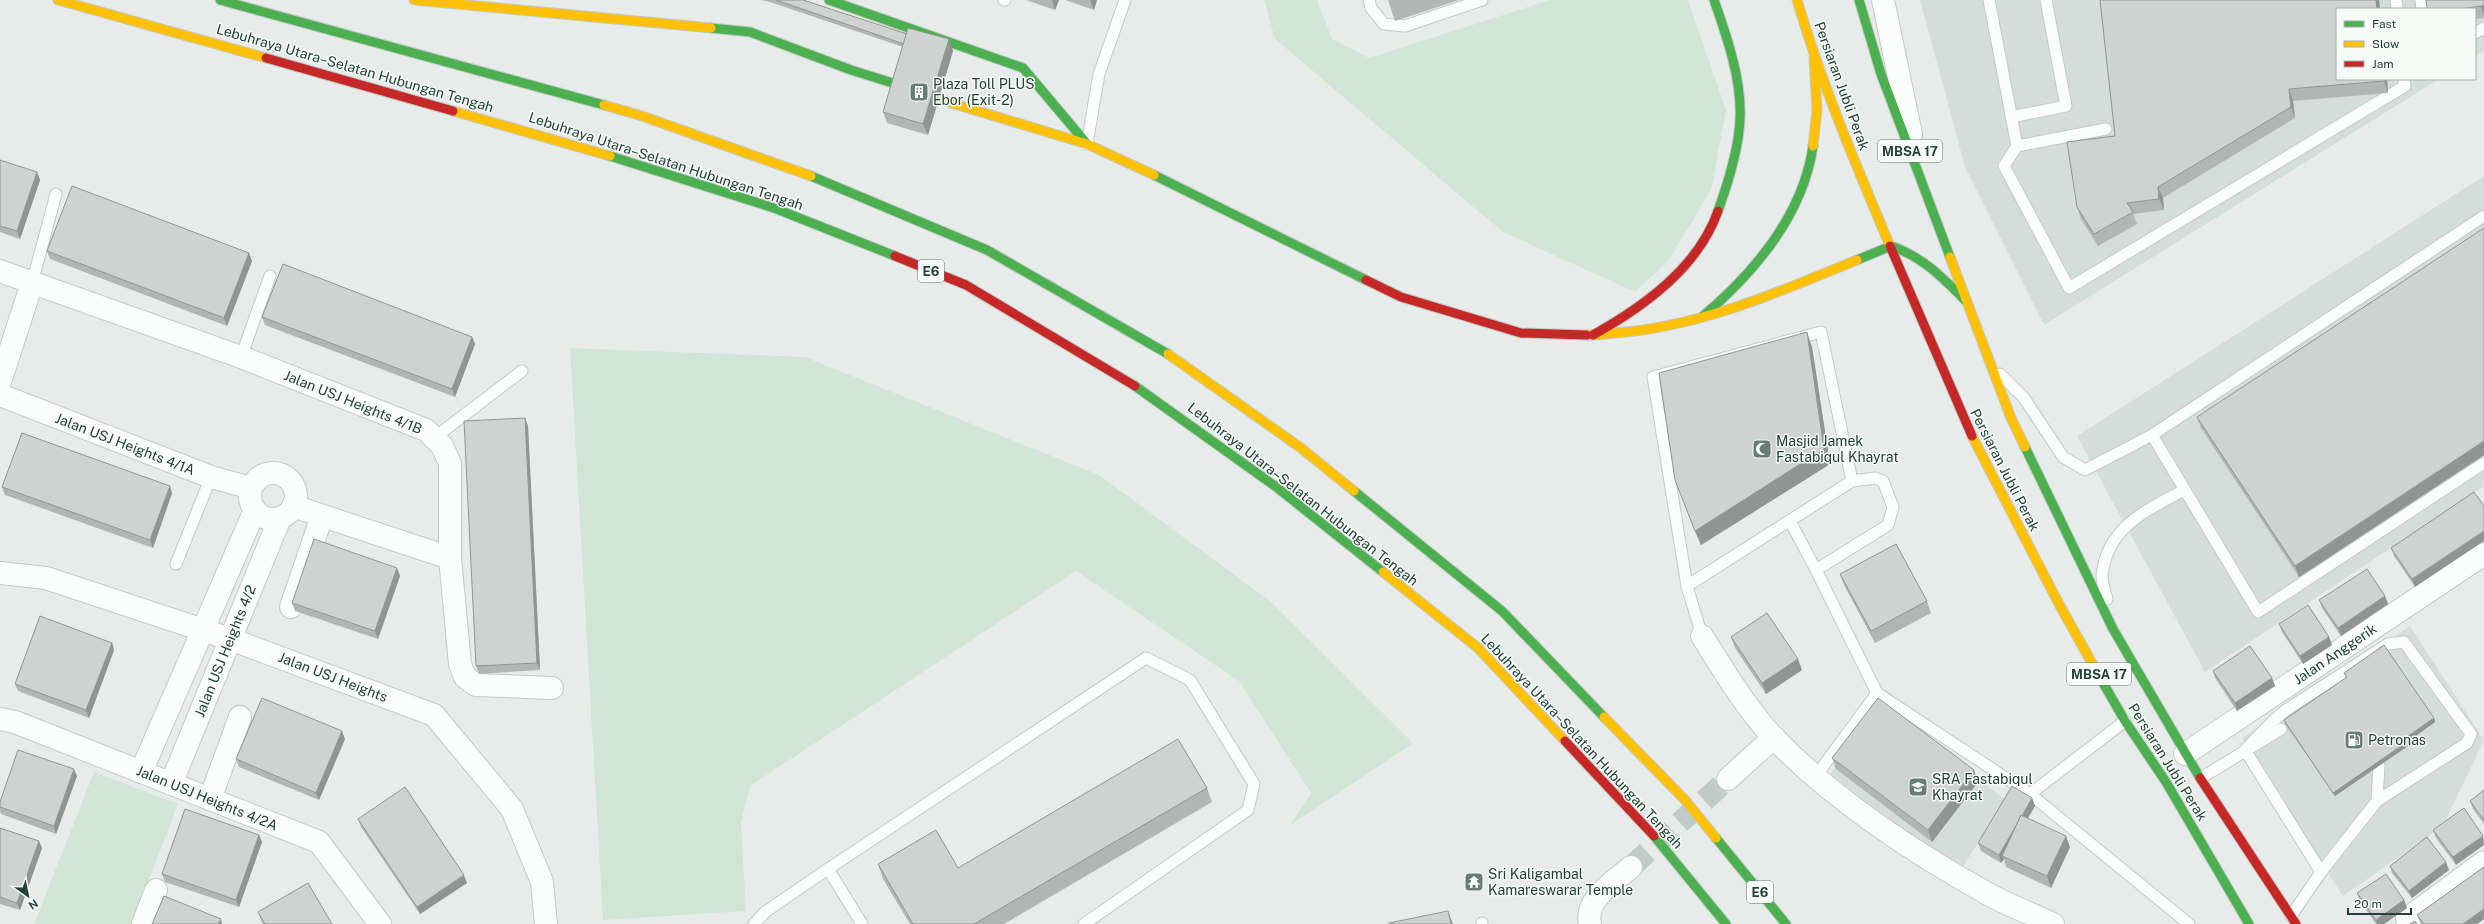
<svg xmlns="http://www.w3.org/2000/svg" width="2484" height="924" font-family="'Public Sans',sans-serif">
<rect width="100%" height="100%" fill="#e7ecea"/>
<g fill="#d5ddda">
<path d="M1920,0H2484V51L2475,56V9H2337V79H2439L2044,325L1965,167Z"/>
<path d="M2484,176V486L2205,672L2077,436Z"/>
<path d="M2410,626L2484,740L2443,826L2343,896L2242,738Z"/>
<path d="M1881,707L2006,800L1963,866L1896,825L1830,774Z"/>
</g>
<g fill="#d0e5d6">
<path d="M1264,0H1317L1332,39L1369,58L1550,0H1688L1726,110L1711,190L1669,260L1635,292L1503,232L1275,39Z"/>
<path d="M570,348L805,357L1099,475L1270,601L1413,743L1290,825L1311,793L1239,681L1076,571L750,786L741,823L746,911L603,920Z"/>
<path d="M94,772L178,804L132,924H34Z"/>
</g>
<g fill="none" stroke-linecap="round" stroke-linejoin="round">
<path stroke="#c0cac6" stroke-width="22" stroke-dasharray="22 11" stroke-linecap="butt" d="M1631,867L1728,779"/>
<g stroke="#c4c9c7" stroke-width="13">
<g id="lane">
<path d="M1004,0H1005"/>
<path d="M1369,0L1371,8L1384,24L1405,26L1482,0"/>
<path d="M1989,0L2017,146L2004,166L2069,288L2405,86L2404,79"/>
<path d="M2396,0L2397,9"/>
<path d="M2421,0L2422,9"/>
<path d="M2475,33L2484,28"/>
<path d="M2011,117L2066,106L2046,0"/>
<path d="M1087,144L1099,74L1125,0"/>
<path d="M2017,146L2106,129"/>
<path d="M32,283L56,194"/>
<path d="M1821,332L1852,481L1687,586L1653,377Z"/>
<path d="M241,357L270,276"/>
<path d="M2000,374L2024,398L2063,457L2085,470L2152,435L2484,216"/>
<path d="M2152,435L2258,612L2484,463"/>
<path d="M434,438L522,371"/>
<path d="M1852,481L1875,478L1883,481L1893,507L1888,525L1816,570L1877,693"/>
<path d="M1790,521L1816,570"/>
<path d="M176,564L211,477"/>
<path d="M1687,586L1702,636"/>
<path d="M2107,599C2105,592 2102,582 2102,575C2108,526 2146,511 2184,490"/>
<path d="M1816,776L1877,693L2030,794L2189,924"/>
<path d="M2201,778L2281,729"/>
<path d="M2030,794L2125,721"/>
<path d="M828,869L862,924"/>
<path d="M2321,872L2245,750L2272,722L2286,710L2388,644L2404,642L2471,734L2467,743L2377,801"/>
<path d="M2291,916L2321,872L2377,801L2379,765"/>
<path d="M1482,923V924"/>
<path d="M754,924L765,912L828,869L1146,658L1190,680L1254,784L1248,810L1084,924"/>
</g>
</g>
<g stroke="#c4c9c7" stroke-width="24">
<g id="street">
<path d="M1883,0L1911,134"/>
<path d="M0,271L241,357L426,430L442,446L450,463V558L460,664L465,677L476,685L552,688"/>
<path d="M0,382L32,283"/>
<path d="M0,395L211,477L251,488"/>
<circle cx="273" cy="496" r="23"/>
<path d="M293,506L450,558"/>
<path d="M0,573L46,578L230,639L434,715L512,809L542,882L546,924"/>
<path d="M291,607L322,516"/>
<path d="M1702,636C1724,671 1746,708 1774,738C1834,800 1914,853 1990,895C2010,906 2032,914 2053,924"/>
<path d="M0,719L15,722L319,842L380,924"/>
<path d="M2185,754L2484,554"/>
<path d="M141,772L255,510"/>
<path d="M1728,779L1774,737"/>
<path d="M171,784L280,518"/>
<path d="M210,799L240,717"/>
<path d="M2407,919L2484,862"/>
<path d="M143,924L156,890"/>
<path d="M1590,924C1584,899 1615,881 1631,867"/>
</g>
</g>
<g stroke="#c2cac7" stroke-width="11">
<g id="fast">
<path d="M220,0L604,105"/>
<path d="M829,0L1023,68L1087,144"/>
<path d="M1714,0C1727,37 1742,80 1740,119C1739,149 1728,183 1718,211"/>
<path d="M1859,0L1881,74L1950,257"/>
<path d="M711,28L750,32L851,70L899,85"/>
<path d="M610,156L774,208L895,256"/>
<path d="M1154,175L1366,280"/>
<path d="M811,176L987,250L1168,354"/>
<path d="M1857,260L1891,246C1923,257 1943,278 1966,301"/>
<path d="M1702,317C1754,273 1803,216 1813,146"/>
<path d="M1135,386L1275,486L1383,572"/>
<path d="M2025,447L2113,629L2200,778"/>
<path d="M1354,491L1502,611L1604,717"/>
<path d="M2098,674L2125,721L2166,782L2249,924"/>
<path d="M1654,836L1726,924"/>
<path d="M1716,838L1786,924"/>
</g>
</g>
<g stroke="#c2cac7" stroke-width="11">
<g id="slow">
<path d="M58,0L266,58"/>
<path d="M414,0L711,28"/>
<path d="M1797,0C1822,85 1856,165 1890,246"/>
<path d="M938,99L1087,144L1154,175"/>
<path d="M604,105L642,116L811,176"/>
<path d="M453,111L610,156"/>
<path d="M1813,146L1817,110L1814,58"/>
<path d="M1950,257L2011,418L2025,447"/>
<path d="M1587,335C1600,335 1614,333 1627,332C1709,323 1781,291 1857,260"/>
<path d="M1168,354L1301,448L1354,491"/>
<path d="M1972,436L2059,604L2098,674"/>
<path d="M1383,572L1478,648L1565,741"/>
<path d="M1604,717L1685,800L1716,838"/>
</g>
</g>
<g stroke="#c2cac7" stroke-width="11">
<g id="jam">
<path d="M266,58L453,111"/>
<path d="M1890,246L1972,436"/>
<path d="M895,256L966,285L1135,386"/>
<path d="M1366,280L1401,297L1521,333L1587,335"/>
<path d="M1593,335C1643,307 1698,268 1718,211"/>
<path d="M1565,741L1654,836"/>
<path d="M2200,778L2296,924"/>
</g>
</g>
<use href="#lane" stroke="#fbfcfc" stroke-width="11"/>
<use href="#street" stroke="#fbfcfc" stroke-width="22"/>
<use href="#fast" stroke="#4caf50" stroke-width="9"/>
<use href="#slow" stroke="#ffc107" stroke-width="9"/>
<use href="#jam" stroke="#c62828" stroke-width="9"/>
</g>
<g fill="#b1b5b4">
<path d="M761,0H803L953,51L928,135L887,123L883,112L903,47L770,2Z"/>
<path d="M1026,0H1059L1055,10Z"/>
<path d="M1065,0H1097L1094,10Z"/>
<path d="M1388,0H1459L1395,21Z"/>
<path d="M2100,0H2379L2380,9H2337V79H2387L2388,93L2293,101L2295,118L2163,198L2164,210L2133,214L2137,224L2098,246L2081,219L2077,207L2115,136Z"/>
<path d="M2484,0V18L2475,19V9H2427Z"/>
<path d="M0,160L37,172L40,180L20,239L0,232Z"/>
<path d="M2484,228V455L2299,577L2201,428L2197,417Z"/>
<path d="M47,251L249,253L252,261L227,326L50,259Z"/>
<path d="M262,317L472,337L475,344L455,397L265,325Z"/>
<path d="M1812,347L1830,464L1701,545L1675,480Z"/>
<path d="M525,418L528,426L540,670L479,674L476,666Z"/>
<path d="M2,487L172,493L153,548L5,495Z"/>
<path d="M2474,492L2415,587L2394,556L2391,548Z"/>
<path d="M397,568L400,576L378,639L295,611L292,603Z"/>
<path d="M1840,574L1927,601L1931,613L1875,643L1844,585Z"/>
<path d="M2385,596L2388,604L2341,636L2322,608L2319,600Z"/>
<path d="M2279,624L2329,637L2332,645L2303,664L2282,632Z"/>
<path d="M1731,637L1802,670L1766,694L1735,648Z"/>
<path d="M112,643L114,650L89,718L18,691L15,684Z"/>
<path d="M2213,671L2272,678L2275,686L2237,711L2215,678Z"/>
<path d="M2344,673L2434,718L2435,722L2407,742L2408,746L2335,796L2285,724L2284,720L2346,678Z"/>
<path d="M345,739L319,800L239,767L236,759Z"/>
<path d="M1832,758L1978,782L1932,842L1836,769Z"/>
<path d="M77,776L56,834L1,814L0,811V802Z"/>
<path d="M1207,788L1212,802L1004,924H910L883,879L878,864L958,868Z"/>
<path d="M2484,790V824L2473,809L2470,801Z"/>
<path d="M2032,798L2035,806L2028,818L2070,847L2051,888L2006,867L2004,859L2001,863L1981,851L1978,843Z"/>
<path d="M2464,808L2456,865L2436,838L2433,830Z"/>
<path d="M358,819L467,883L420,914L361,827Z"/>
<path d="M0,828L39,841L42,848L20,910L0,904Z"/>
<path d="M259,835L262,842L239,907L165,882L162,874Z"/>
<path d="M2390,866L2449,870L2412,898L2392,873Z"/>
<path d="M2484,867V920V919L2477,924H2421L2417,915Z"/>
<path d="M2357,893L2404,900L2407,908L2384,924H2376L2360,901Z"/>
<path d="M258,912L332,924H263L261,920Z"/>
</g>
<g fill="#909492">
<path d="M1052,0H1059L1055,10Z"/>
<path d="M1090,0H1097L1094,10Z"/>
<path d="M2376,0H2379L2380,9H2377Z"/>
<path d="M2484,5V15L2481,6Z"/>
<path d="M949,39L953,51L928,135L923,124Z"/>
<path d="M2384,79H2387L2388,93L2384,81Z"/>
<path d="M2289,89L2293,101L2295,118L2291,107Z"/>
<path d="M37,172L40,180L20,239L17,231Z"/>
<path d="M2158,187L2163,198L2164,210L2159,199Z"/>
<path d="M249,253L252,261L227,326L224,318Z"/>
<path d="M1807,332L1812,347L1830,464L1701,545L1695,531Z"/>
<path d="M472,337L475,344L455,397L452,389Z"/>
<path d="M525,418L528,426L540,670L537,663Z"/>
<path d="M2484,441V455L2299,577L2295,566Z"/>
<path d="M170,486L172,493L153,548L150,540Z"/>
<path d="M2484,531V541L2415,587L2412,579Z"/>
<path d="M397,568L400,576L378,639L375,631Z"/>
<path d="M2385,596L2388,604L2341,636L2338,628Z"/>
<path d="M2329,637L2332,645L2303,664L2300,656Z"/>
<path d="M112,643L114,650L89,718L86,710Z"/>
<path d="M1798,659L1802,670L1766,694L1762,683Z"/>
<path d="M2272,678L2275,686L2237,711L2235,703Z"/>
<path d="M2434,718L2435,722L2406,743L2404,739Z"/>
<path d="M342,731L345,739L319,800L316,793Z"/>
<path d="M2407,742L2408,746L2335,796L2333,793Z"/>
<path d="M74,769L77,776L56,834L54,826Z"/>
<path d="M1974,770L1978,782L1932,842L1928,830Z"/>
<path d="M2032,798L2035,806L2005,857L2002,856L2004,859L2001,863L1999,855Z"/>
<path d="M259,835L262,842L239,907L236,900Z"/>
<path d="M2066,836L2070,847L2051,888L2047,876Z"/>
<path d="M2483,836L2484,845L2456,865L2453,857Z"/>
<path d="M39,841L42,848L20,910L17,903Z"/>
<path d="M2446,862L2449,870L2412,898L2409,891Z"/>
<path d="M464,875L467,883L420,914L417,907Z"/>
<path d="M2404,900L2407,908L2384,924H2377L2376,920Z"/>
<path d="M2484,909V919L2477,924H2463Z"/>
<path d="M1448,911L1453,924H1451Z"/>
<path d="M221,919L222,924H218Z"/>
</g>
<g fill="#ced3d1" stroke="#909492">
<path d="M776,0H803L907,34L904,44Z"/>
<path d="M2100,0H2376L2377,9H2337V79H2384V81L2289,89L2291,107L2158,187L2159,199L2127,203L2133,212L2094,234L2077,207L2067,142L2115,136Z"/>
<path d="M2426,0H2484V5L2481,6L2460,9H2427Z"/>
<path d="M908,28L949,39L923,124L883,112Z"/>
<path d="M0,160L37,172L17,231L0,226Z"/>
<path d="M72,186L249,253L224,318L47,251Z"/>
<path d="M2484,228V441L2295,566L2197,417Z"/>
<path d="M283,264L472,337L452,389L262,317Z"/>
<path d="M1807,332L1824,449L1695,531L1675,480L1659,373Z"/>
<path d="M525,418L537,663L476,666L464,421Z"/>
<path d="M22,433L170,486L150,540L2,487Z"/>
<path d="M2474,492L2484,506V531L2412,579L2391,548Z"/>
<path d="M314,539L397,568L375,631L292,603Z"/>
<path d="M1896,544L1927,601L1871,631L1840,574Z"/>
<path d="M2367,569L2385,596L2338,628L2319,600Z"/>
<path d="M2308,605L2329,637L2300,656L2279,624Z"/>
<path d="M1767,613L1798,659L1762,683L1731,637Z"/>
<path d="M40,616L112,643L86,710L15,684Z"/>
<path d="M2384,645L2434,718L2404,739L2407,742L2333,793L2284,720L2347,677L2344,673Z"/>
<path d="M2250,646L2272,678L2235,703L2213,671Z"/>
<path d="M262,698L342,731L316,793L236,759Z"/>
<path d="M1878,698L1974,770L1928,830L1832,758Z"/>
<path d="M1178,739L1207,788L974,924H913L878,864L936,830L958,868Z"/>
<path d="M18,750L74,769L54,826L0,807V802Z"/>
<path d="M2012,786L2032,798L2022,816L2021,815L2017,824L1999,855L1978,843Z"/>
<path d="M405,787L464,875L417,907L358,819Z"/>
<path d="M2484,790V820L2470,801Z"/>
<path d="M2464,808L2483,836L2453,857L2433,830Z"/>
<path d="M185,809L259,835L236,900L162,874Z"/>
<path d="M2021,815L2066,836L2047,876L2002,856Z"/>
<path d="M0,828L39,841L17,903L0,897Z"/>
<path d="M2427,837L2446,862L2409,891L2390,866Z"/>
<path d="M2484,867V909L2463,924H2424L2417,915Z"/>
<path d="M2386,874L2404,900L2376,920L2357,893Z"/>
<path d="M308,883L332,924H265L258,912Z"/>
<path d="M164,896L221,919L218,924H152Z"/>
<path d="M1448,911L1451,924H1389V923Z"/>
<path d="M2415,921L2417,924H2410Z"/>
</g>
<defs>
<g id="building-square" transform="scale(1)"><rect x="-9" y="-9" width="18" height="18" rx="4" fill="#687d76" stroke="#f6fbf8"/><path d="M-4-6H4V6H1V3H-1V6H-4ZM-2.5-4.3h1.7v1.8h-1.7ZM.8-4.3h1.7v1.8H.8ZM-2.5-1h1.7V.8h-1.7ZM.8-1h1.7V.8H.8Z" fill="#fff"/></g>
<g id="mosque-square" transform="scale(1)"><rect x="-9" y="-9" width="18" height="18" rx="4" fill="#687d76" stroke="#f6fbf8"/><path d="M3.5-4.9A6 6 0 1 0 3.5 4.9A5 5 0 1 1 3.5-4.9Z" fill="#fff"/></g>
<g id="fuel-square" transform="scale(1)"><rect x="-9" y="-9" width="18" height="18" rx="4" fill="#687d76" stroke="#f6fbf8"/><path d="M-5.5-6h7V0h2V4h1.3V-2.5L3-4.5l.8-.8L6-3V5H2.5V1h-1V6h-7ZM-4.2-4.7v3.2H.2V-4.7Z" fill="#fff"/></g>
<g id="school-square" transform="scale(1)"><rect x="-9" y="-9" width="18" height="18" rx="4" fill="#687d76" stroke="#f6fbf8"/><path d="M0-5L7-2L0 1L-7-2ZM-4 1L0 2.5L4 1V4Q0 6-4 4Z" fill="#fff"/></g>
<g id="temple-square" transform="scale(1)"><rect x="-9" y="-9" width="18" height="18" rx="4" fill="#687d76" stroke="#f6fbf8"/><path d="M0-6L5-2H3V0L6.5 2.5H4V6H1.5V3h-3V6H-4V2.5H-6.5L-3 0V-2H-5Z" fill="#fff"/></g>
</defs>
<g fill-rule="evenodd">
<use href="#building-square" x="919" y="92"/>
<use href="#mosque-square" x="1762" y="449"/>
<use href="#fuel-square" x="2354" y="740"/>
<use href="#school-square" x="1918" y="787"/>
<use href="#temple-square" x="1474" y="882"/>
</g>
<g text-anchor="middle" stroke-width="3" stroke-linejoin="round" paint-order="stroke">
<g fill="#f6fbf8" stroke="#627972" stroke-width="1">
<rect x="1878" y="140" width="64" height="22" rx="3"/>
<rect x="918" y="260" width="26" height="22" rx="3"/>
<rect x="2067" y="663" width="64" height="22" rx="3"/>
<rect x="1747" y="881" width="26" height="22" rx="3"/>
</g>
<g font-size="13" font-weight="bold" fill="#234138">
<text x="1910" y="156">MBSA 17</text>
<text x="931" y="276">E6</text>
<text x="2099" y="679">MBSA 17</text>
<text x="1760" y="897">E6</text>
</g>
<g font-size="14" fill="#234138" stroke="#f6fbf8">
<text transform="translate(355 68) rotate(16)" y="5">Lebuhraya Utara–Selatan Hubungan Tengah</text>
<text transform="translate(1842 86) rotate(70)" y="5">Persiaran Jubli Perak</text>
<text transform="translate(666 161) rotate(18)" y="5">Lebuhraya Utara–Selatan Hubungan Tengah</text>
<text transform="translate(353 402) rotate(22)" y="5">Jalan USJ Heights 4/1B</text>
<text transform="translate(125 444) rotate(21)" y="5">Jalan USJ Heights 4/1A</text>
<text transform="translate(2005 470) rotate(63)" y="5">Persiaran Jubli Perak</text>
<text transform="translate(1303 494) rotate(38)" y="5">Lebuhraya Utara–Selatan Hubungan Tengah</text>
<text transform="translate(225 651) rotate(-68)" y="5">Jalan USJ Heights 4/2</text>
<text transform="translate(2335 654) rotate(-34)" y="5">Jalan Anggerik</text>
<text transform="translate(333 677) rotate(21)" y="5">Jalan USJ Heights</text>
<text transform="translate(1582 741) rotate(47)" y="5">Lebuhraya Utara–Selatan Hubungan Tengah</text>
<text transform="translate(2168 762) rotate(58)" y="5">Persiaran Jubli Perak</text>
<text transform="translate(207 798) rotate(22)" y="5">Jalan USJ Heights 4/2A</text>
</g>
<g font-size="14" fill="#234138" stroke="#f6fbf8" text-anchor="start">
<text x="933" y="89">Plaza Toll PLUS<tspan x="933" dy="16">Ebor (Exit-2)</tspan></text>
<text x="1776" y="446">Masjid Jamek<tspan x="1776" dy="16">Fastabiqul Khayrat</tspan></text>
<text x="2368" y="745">Petronas</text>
<text x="1932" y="784">SRA Fastabiqul<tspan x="1932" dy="16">Khayrat</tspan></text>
<text x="1488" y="879">Sri Kaligambal<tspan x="1488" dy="16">Kamareswarar Temple</tspan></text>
</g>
</g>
<rect x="2336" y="8" width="140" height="72" fill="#f6fbf8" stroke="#a2b1ab"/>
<rect x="2344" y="21" width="20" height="6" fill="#4caf50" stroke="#a2b1ab"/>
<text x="2372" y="28" font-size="12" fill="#234138">Fast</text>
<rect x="2344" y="41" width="20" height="6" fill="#ffc107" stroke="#a2b1ab"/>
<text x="2372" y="48" font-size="12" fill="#234138">Slow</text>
<rect x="2344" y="61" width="20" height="6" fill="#c62828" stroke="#a2b1ab"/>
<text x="2372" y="68" font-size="12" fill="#234138">Jam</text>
<g transform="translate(28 896) rotate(147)" stroke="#f6fbf8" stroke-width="3" paint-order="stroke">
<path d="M0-3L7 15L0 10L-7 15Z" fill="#234138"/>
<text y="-6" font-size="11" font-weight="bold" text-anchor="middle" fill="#234138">N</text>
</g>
<path d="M2348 908v6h63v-6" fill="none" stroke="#234138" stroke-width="2"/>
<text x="2354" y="908" font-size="12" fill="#234138" stroke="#f6fbf8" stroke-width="3" paint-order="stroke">20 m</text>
</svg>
